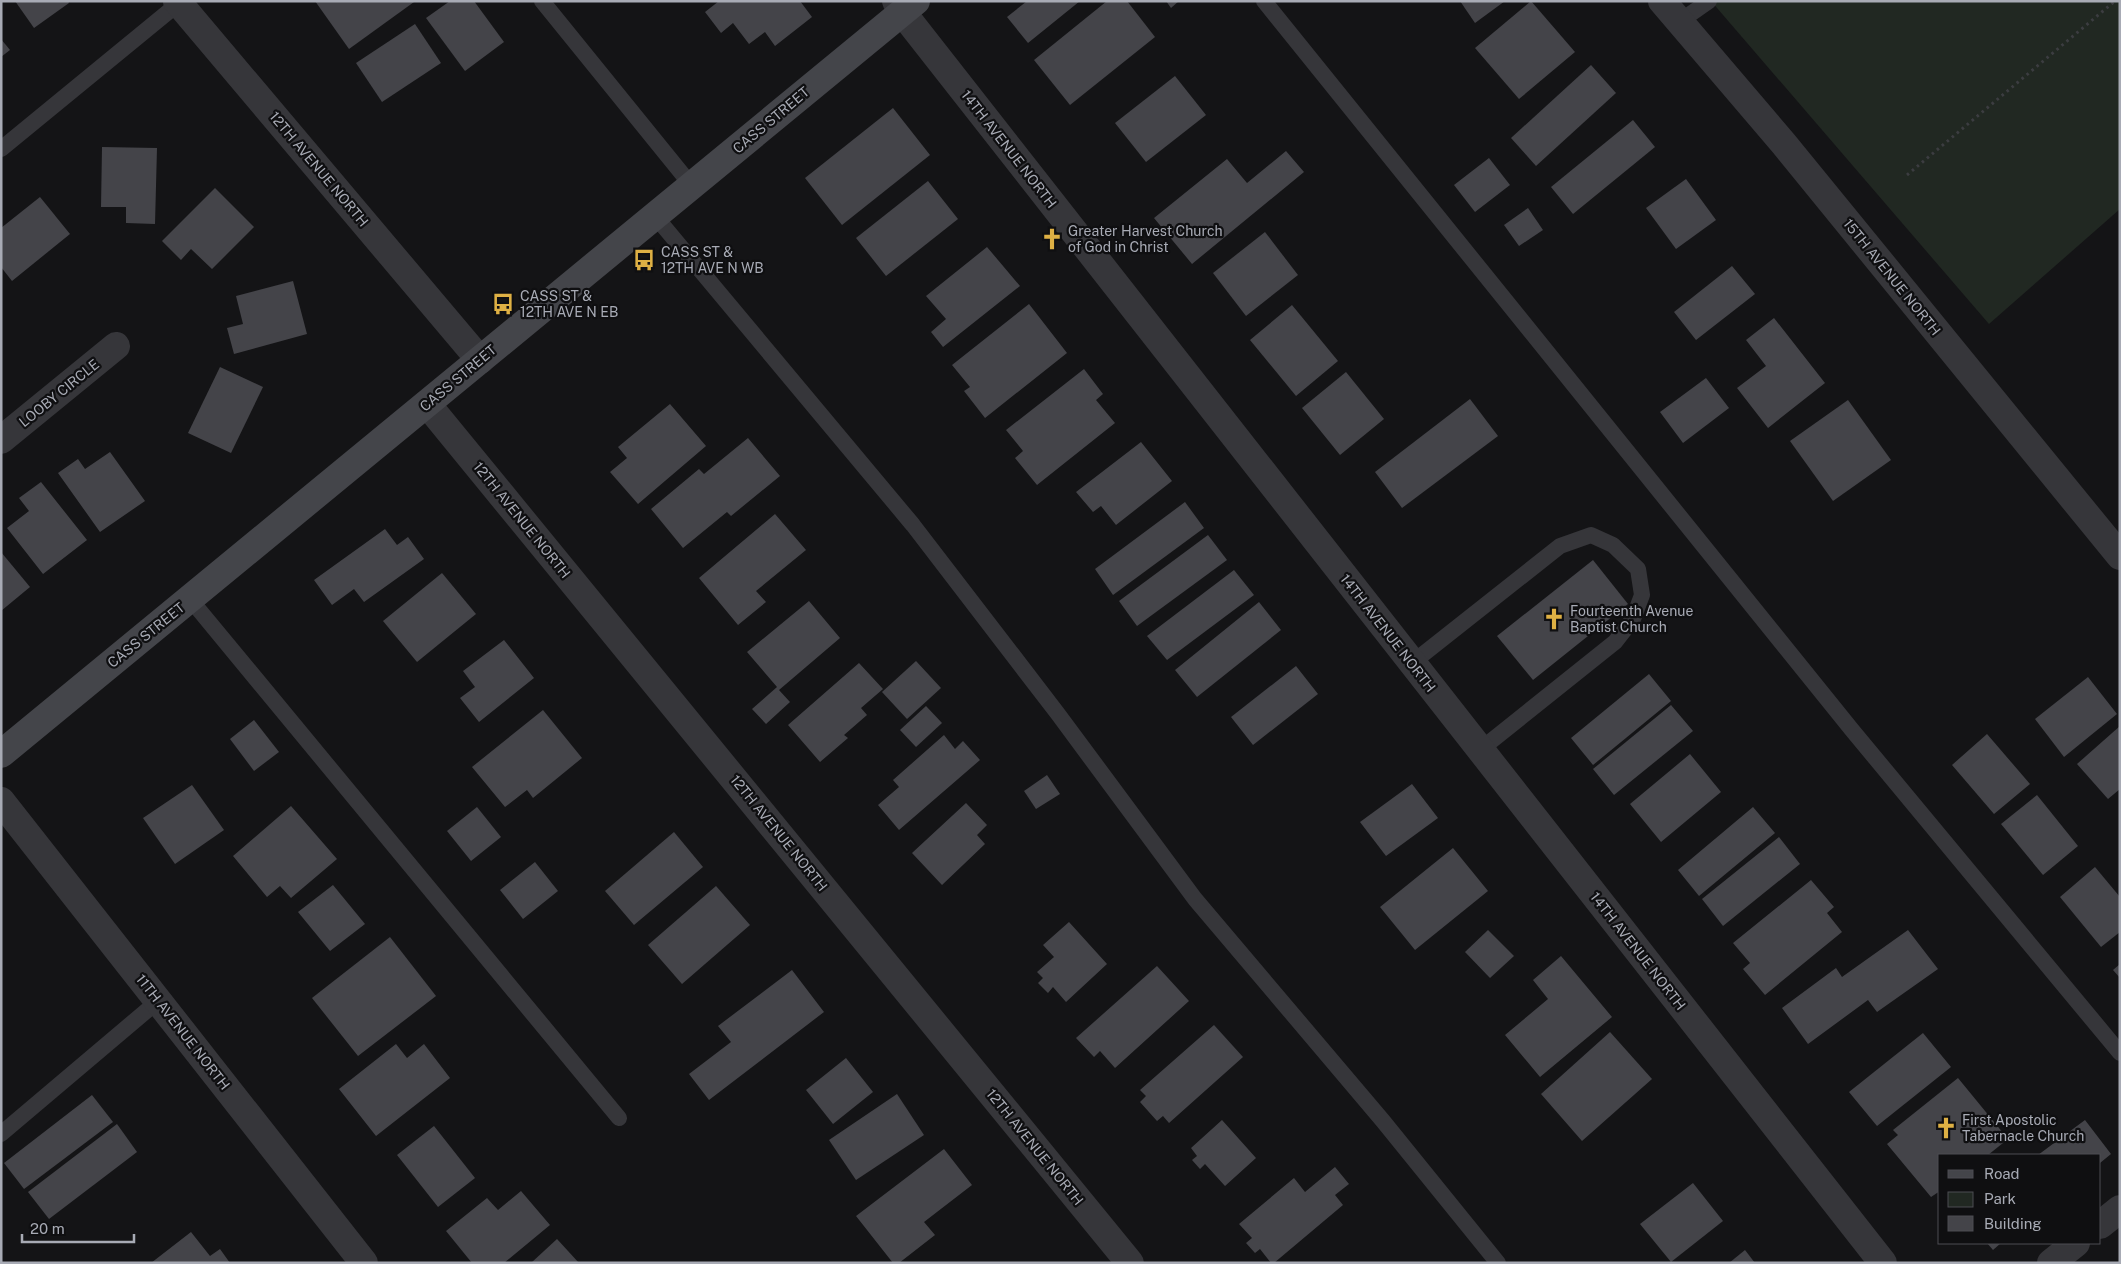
<svg xmlns="http://www.w3.org/2000/svg" width="2121" height="1264" font-family="'Public Sans',sans-serif">
<rect width="100%" height="100%" fill="#141416"/>
<path fill="#212822" d="M1711,1H2120V209L1989,324Z"/>
<g fill="#444449">
<path d="M15,1H68L69,3L34,28Z"/>
<path d="M315,1H413L414,2L349,49Z"/>
<path d="M450,1H474L504,42L465,71L426,18Z"/>
<path d="M719,1H800L812,17L775,46L765,32L749,44L733,23L721,33L705,12Z"/>
<path d="M1027,1H1080L1028,43L1007,17Z"/>
<path d="M1107,1H1127L1155,37L1070,105L1034,60Z"/>
<path d="M1166,1H1179L1171,8Z"/>
<path d="M1460,1H1505L1475,23Z"/>
<path d="M1531,1L1575,52L1519,99L1475,48Z"/>
<path d="M415,24L441,63L382,102L356,63Z"/>
<path d="M1,39L10,50L1,57Z"/>
<path d="M1591,65L1616,93L1536,166L1511,138Z"/>
<path d="M1175,76L1206,115L1146,162L1115,123Z"/>
<path d="M893,108L930,155L842,225L805,178Z"/>
<path d="M1633,120L1655,147L1573,214L1551,187Z"/>
<path d="M102,147L157,148L155,224L126,223V207H101Z"/>
<path d="M1286,151L1304,172L1192,264L1154,218L1227,159L1247,183Z"/>
<path d="M1489,158L1510,185L1475,212L1454,185Z"/>
<path d="M1686,179L1716,220L1676,249L1646,208Z"/>
<path d="M928,181L958,219L886,276L856,238Z"/>
<path d="M215,188L254,227L212,269L191,249L181,260L162,241Z"/>
<path d="M40,197L70,234L12,281L1,267V228Z"/>
<path d="M1528,208L1543,230L1519,246L1504,225Z"/>
<path d="M1265,232L1298,275L1246,316L1213,273Z"/>
<path d="M987,247L1020,286L943,347L931,332L946,319L926,296Z"/>
<path d="M1732,266L1755,294L1696,340L1674,312Z"/>
<path d="M293,281L307,334L234,354L227,328L243,324L236,296Z"/>
<path d="M1029,304L1067,353L985,418L964,391L970,387L952,365Z"/>
<path d="M1292,305L1338,361L1296,396L1250,340Z"/>
<path d="M1774,318L1825,383L1768,428L1737,388L1766,366L1746,340Z"/>
<path d="M220,367L263,387L231,453L188,433Z"/>
<path d="M1084,369L1103,394L1096,400L1115,423L1037,485L1015,458L1023,451L1006,430Z"/>
<path d="M1346,372L1384,419L1340,455L1302,408Z"/>
<path d="M1706,378L1729,408L1683,443L1660,412Z"/>
<path d="M1470,399L1498,436L1402,508L1375,472Z"/>
<path d="M1848,400L1891,460L1833,501L1790,441Z"/>
<path d="M670,404L706,446L638,504L610,472L627,458L618,447Z"/>
<path d="M748,438L780,476L731,516L727,512L683,548L651,509L699,469L704,474Z"/>
<path d="M1141,442L1172,481L1116,525L1101,506L1093,512L1076,492Z"/>
<path d="M110,452L145,501L100,532L58,473L78,459L85,469Z"/>
<path d="M41,482L87,540L43,574L7,528L29,511L19,498Z"/>
<path d="M1185,502L1204,528L1113,595L1095,569Z"/>
<path d="M775,514L806,550L756,591L766,602L738,625L699,578Z"/>
<path d="M385,529L397,545L408,537L424,559L364,602L354,589L332,605L314,580Z"/>
<path d="M1208,535L1227,560L1137,626L1119,601Z"/>
<path d="M1,552L30,587L1,611Z"/>
<path d="M1593,560L1628,604L1533,680L1497,636Z"/>
<path d="M1234,570L1254,595L1167,660L1147,636Z"/>
<path d="M442,573L476,614L417,662L383,621Z"/>
<path d="M809,601L840,638L779,690L790,702L766,724L752,709L777,687L747,652Z"/>
<path d="M1259,602L1281,630L1197,697L1175,670Z"/>
<path d="M504,640L534,678L479,722L460,698L475,687L463,671Z"/>
<path d="M916,661L941,688L907,719L882,692Z"/>
<path d="M859,663L883,689L861,708L867,715L844,735L848,738L820,762L788,725Z"/>
<path d="M1296,666L1318,694L1253,745L1231,717Z"/>
<path d="M1649,674L1671,701L1593,765L1571,738Z"/>
<path d="M2088,677L2117,714L2064,757L2035,719Z"/>
<path d="M1671,705L1693,731L1614,795L1593,769Z"/>
<path d="M926,706L942,723L916,747L900,730Z"/>
<path d="M543,710L582,758L533,798L527,790L505,807L472,767Z"/>
<path d="M254,720L279,752L254,771L230,739Z"/>
<path d="M2120,726V789L2108,799L2077,764Z"/>
<path d="M1987,734L2030,784L1994,814L1952,765Z"/>
<path d="M944,735L955,749L963,741L980,760L899,830L878,805L899,787L893,780Z"/>
<path d="M1690,754L1721,792L1661,842L1630,804Z"/>
<path d="M1047,775L1060,794L1036,809L1024,791Z"/>
<path d="M1412,784L1438,818L1386,856L1360,822Z"/>
<path d="M192,785L224,830L175,864L143,818Z"/>
<path d="M2037,795L2078,846L2043,875L2001,824Z"/>
<path d="M966,803L987,825L977,835L985,844L942,885L912,853Z"/>
<path d="M291,806L337,859L291,898L280,886L267,897L233,856Z"/>
<path d="M477,807L501,837L471,861L447,831Z"/>
<path d="M1753,807L1775,833L1699,896L1678,870Z"/>
<path d="M674,832L703,867L634,925L605,891Z"/>
<path d="M1779,837L1800,864L1723,926L1702,899Z"/>
<path d="M1453,848L1488,891L1415,950L1380,907Z"/>
<path d="M535,862L558,891L523,919L500,890Z"/>
<path d="M2095,867L2120,897V932L2101,947L2060,897Z"/>
<path d="M1811,880L1834,907L1827,913L1842,932L1765,995L1743,969L1750,963L1733,943Z"/>
<path d="M333,885L365,924L330,951L298,912Z"/>
<path d="M716,886L750,925L682,984L648,945Z"/>
<path d="M1069,922L1107,964L1066,1002L1053,987L1048,993L1038,983L1043,978L1037,972L1054,957L1043,945Z"/>
<path d="M1488,930L1514,956L1490,978L1465,952Z"/>
<path d="M1908,930L1938,969L1877,1012L1868,1000L1808,1044L1782,1008L1836,968L1842,977Z"/>
<path d="M390,937L436,996L358,1056L312,998Z"/>
<path d="M1561,956L1612,1017L1540,1077L1505,1035L1548,999L1533,980Z"/>
<path d="M2120,964V978L2113,970Z"/>
<path d="M1157,966L1189,1001L1115,1068L1100,1051L1094,1057L1076,1038Z"/>
<path d="M792,970L824,1012L709,1100L689,1074L731,1042L718,1026Z"/>
<path d="M1214,1025L1243,1057L1169,1123L1163,1116L1157,1121L1140,1102L1146,1096L1140,1090Z"/>
<path d="M1610,1032L1652,1079L1582,1141L1541,1094Z"/>
<path d="M1923,1033L1951,1067L1877,1126L1849,1092Z"/>
<path d="M396,1044L407,1058L424,1044L450,1078L376,1136L339,1089Z"/>
<path d="M846,1058L873,1092L833,1124L806,1090Z"/>
<path d="M1958,1078L2008,1139L1988,1155H1940V1191L1931,1197L1887,1144L1898,1135L1893,1130Z"/>
<path d="M897,1094L924,1135L856,1180L829,1140Z"/>
<path d="M92,1095L113,1122L24,1189L4,1163Z"/>
<path d="M1222,1120L1256,1158L1225,1186L1205,1164L1200,1169L1192,1160L1197,1156L1191,1148Z"/>
<path d="M2085,1120L2111,1154L2100,1163V1155H2038Z"/>
<path d="M117,1124L137,1152L49,1219L28,1192Z"/>
<path d="M434,1126L475,1178L438,1207L397,1155Z"/>
<path d="M944,1149L972,1185L924,1222L935,1235L899,1263H893L856,1216Z"/>
<path d="M1335,1167L1349,1184L1335,1195L1343,1205L1274,1263H1271L1260,1249L1255,1253L1246,1243L1252,1238L1239,1224L1294,1178L1305,1192Z"/>
<path d="M1693,1183L1723,1221L1671,1262L1640,1224Z"/>
<path d="M521,1191L550,1225L504,1263H472L446,1231L487,1198L498,1210Z"/>
<path d="M191,1232L210,1256L220,1249L230,1263H151Z"/>
<path d="M557,1239L579,1263H531Z"/>
<path d="M1987,1243H2001L1993,1250Z"/>
<path d="M1745,1250L1755,1263H1729Z"/>
</g>
<g fill="none" stroke-linecap="round" stroke-linejoin="round">
<path stroke="#3c3d41" stroke-width="3" stroke-dasharray="2.5 4" stroke-linecap="butt" d="M1907,175L2115,1"/>
<g stroke="#36363a" stroke-width="16">
<path d="M542,1L692,186"/>
<path d="M1264,1L1852,730L2120,1053"/>
<path d="M1679,22L1709,1"/>
<path d="M1,149L179,3"/>
<path d="M655,216L913,525L1058,714L1195,899L1383,1121L1498,1263"/>
<path d="M190,599L619,1118"/>
<path d="M1412,663L1560,546L1591,535L1613,545L1638,569L1642,595L1633,619L1615,642L1480,750"/>
<path d="M1,1134L158,1001"/>
</g>
<g stroke="#36363a" stroke-width="28">
<path d="M177,1L480,360"/>
<path d="M896,1L902,12L1883,1263"/>
<path d="M1662,1L1784,144L2120,556"/>
<path d="M427,404L1130,1263"/>
<path d="M1,440L116,346"/>
<path d="M1,801L364,1263"/>
<path d="M2100,1225L2120,1209"/>
<path d="M2051,1263L2076,1243"/>
</g>
<path stroke="#44454a" stroke-width="28" d="M1,754L916,1"/>
</g>
<defs>
<g id="church-bare" transform="scale(1.725)"><path d="M-1.2-6h2.4v3.5h3.3v2.4h-3.3V6h-2.4V-.1h-3.3v-2.4h3.3Z" fill="#deb044" stroke="#0f0f11" stroke-width="2.5" paint-order="stroke"/></g>
<g id="bus-bare" transform="scale(1.725)"><path d="M-5-6H5V4H4V6H2V4H-2V6H-4V4H-5ZM-3.5-4V0h7V-4ZM-3.5 1.2v1.5H-2V1.2ZM2 1.2v1.5H3.5V1.2Z" fill="#deb044" stroke="#0f0f11" stroke-width="2.5" paint-order="stroke"/></g>
</defs>
<g fill-rule="evenodd">
<use href="#church-bare" x="1052" y="239"/>
<use href="#bus-bare" x="644" y="260"/>
<use href="#bus-bare" x="503" y="304"/>
<use href="#church-bare" x="1554" y="619"/>
<use href="#church-bare" x="1946" y="1128"/>
</g>
<g text-anchor="middle" stroke-width="4.5" stroke-linejoin="round" paint-order="stroke">
<g font-size="14" fill="#a8abb5" stroke="#0f0f11">
<text transform="translate(771 120) rotate(-40)" y="5">CASS STREET</text>
<text transform="translate(1009 149) rotate(52)" y="5">14TH AVENUE NORTH</text>
<text transform="translate(319 169) rotate(50)" y="5">12TH AVENUE NORTH</text>
<text transform="translate(1892 277) rotate(51)" y="5">15TH AVENUE NORTH</text>
<text transform="translate(458 378) rotate(-40)" y="5">CASS STREET</text>
<text transform="translate(59 393) rotate(-39)" y="5">LOOBY CIRCLE</text>
<text transform="translate(522 520) rotate(51)" y="5">12TH AVENUE NORTH</text>
<text transform="translate(1388 633) rotate(52)" y="5">14TH AVENUE NORTH</text>
<text transform="translate(146 635) rotate(-39)" y="5">CASS STREET</text>
<text transform="translate(779 833) rotate(51)" y="5">12TH AVENUE NORTH</text>
<text transform="translate(1638 951) rotate(52)" y="5">14TH AVENUE NORTH</text>
<text transform="translate(183 1032) rotate(52)" y="5">11TH AVENUE NORTH</text>
<text transform="translate(1035 1147) rotate(51)" y="5">12TH AVENUE NORTH</text>
</g>
<g font-size="14" fill="#a8abb5" stroke="#0f0f11" text-anchor="start">
<text x="1068" y="236">Greater Harvest Church<tspan x="1068" dy="16">of God in Christ</tspan></text>
<text x="661" y="257">CASS ST &amp;<tspan x="661" dy="16">12TH AVE N WB</tspan></text>
<text x="520" y="301">CASS ST &amp;<tspan x="520" dy="16">12TH AVE N EB</tspan></text>
<text x="1570" y="616">Fourteenth Avenue<tspan x="1570" dy="16">Baptist Church</tspan></text>
<text x="1962" y="1125">First Apostolic<tspan x="1962" dy="16">Tabernacle Church</tspan></text>
</g>
</g>
<rect width="2121" height="1264" fill="none" stroke="#a8abb5" stroke-width="5"/>
<rect x="1938" y="1154" width="162" height="90" fill="#0f0f11" stroke="#4c4d53"/>
<rect x="1948" y="1170" width="25" height="8" fill="#44454a" stroke="#4c4d53"/>
<text x="1984" y="1179" font-size="15" fill="#a8abb5">Road</text>
<rect x="1948" y="1192" width="25" height="15" fill="#212822" stroke="#4c4d53"/>
<text x="1984" y="1204" font-size="15" fill="#a8abb5">Park</text>
<rect x="1948" y="1216" width="25" height="15" fill="#444449" stroke="#4c4d53"/>
<text x="1984" y="1229" font-size="15" fill="#a8abb5">Building</text>
<path d="M22 1234v8h112v-8" fill="none" stroke="#a8abb5" stroke-width="2.5"/>
<text x="30" y="1234" font-size="15" fill="#a8abb5" stroke="#0f0f11" stroke-width="4" paint-order="stroke">20 m</text>
</svg>
